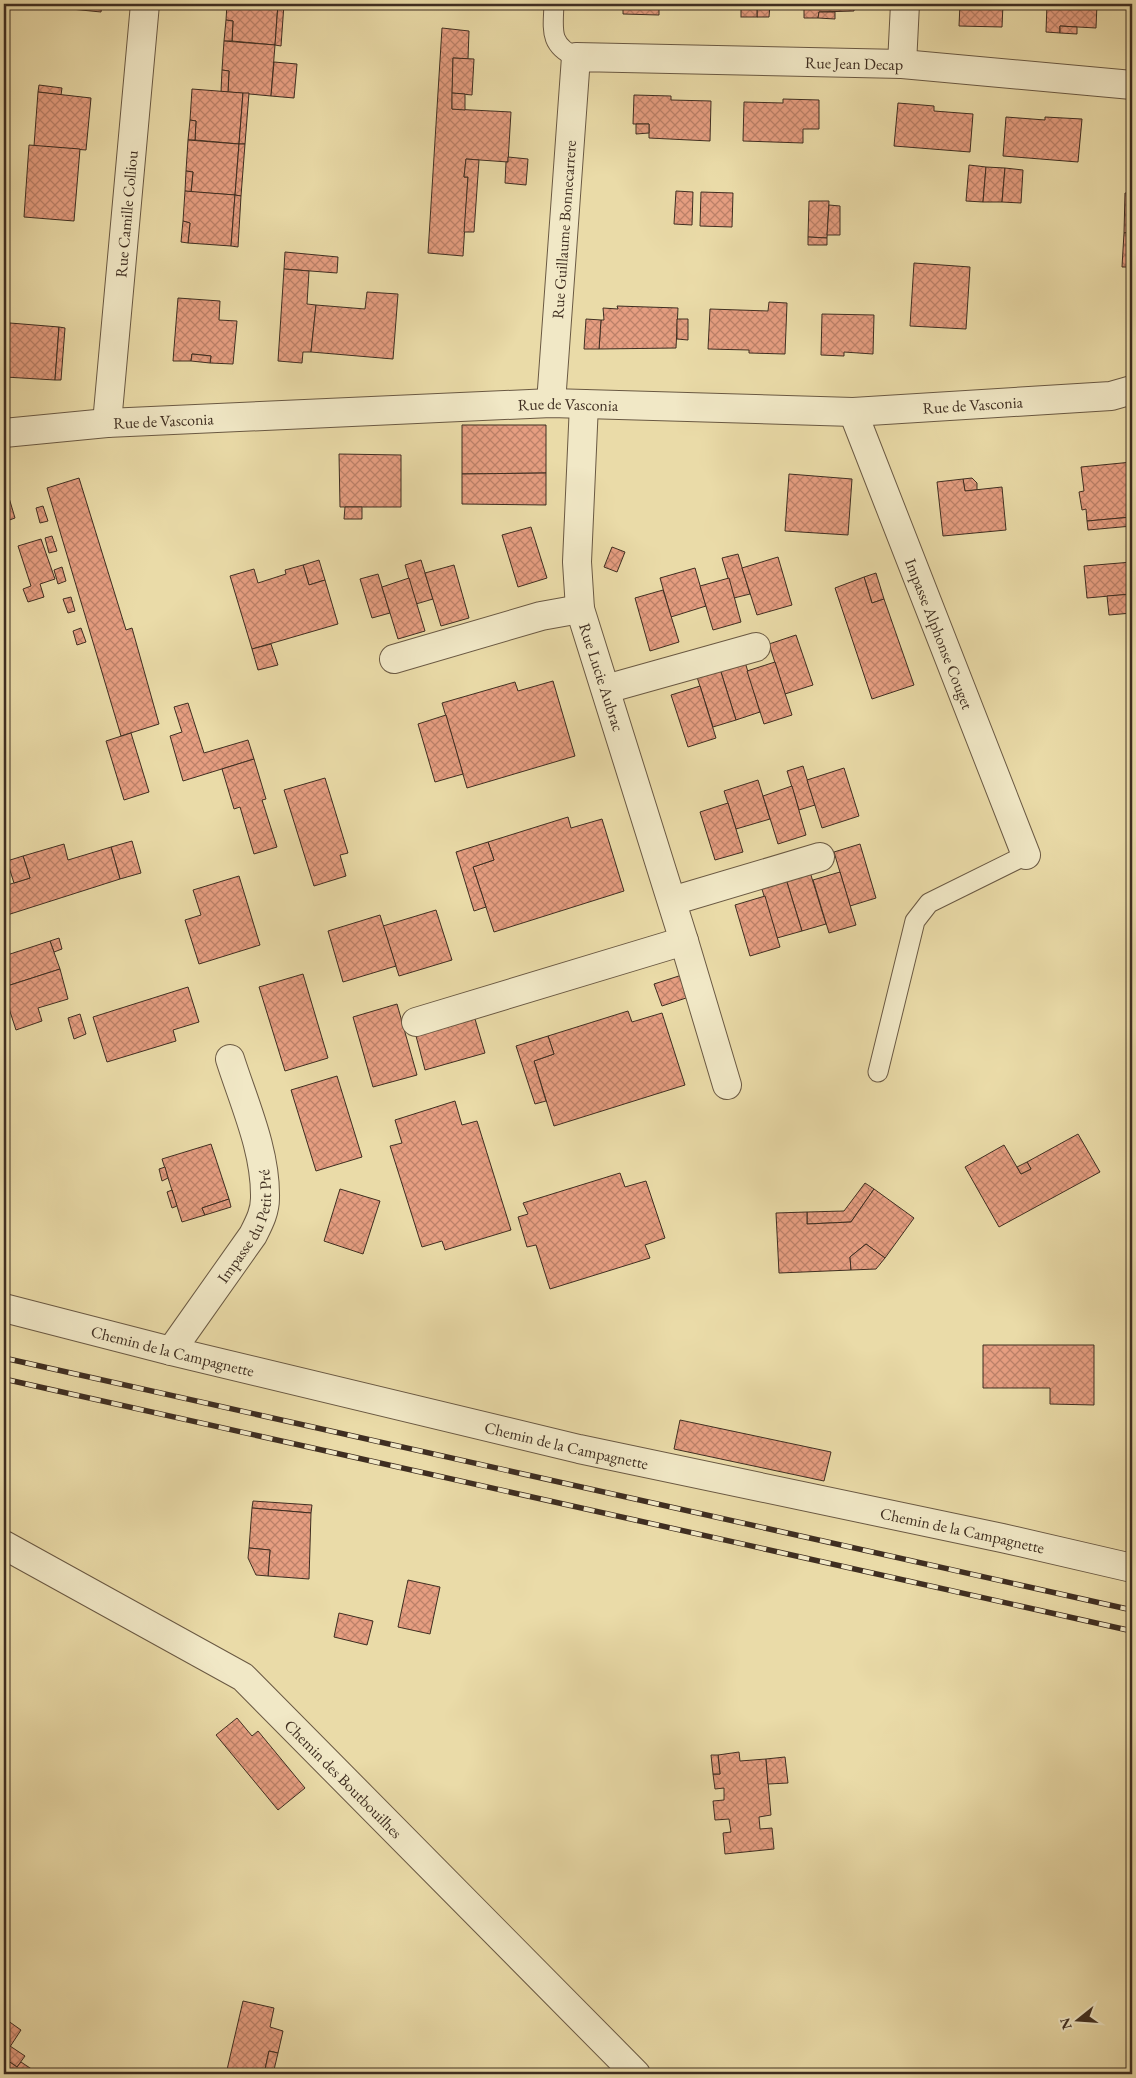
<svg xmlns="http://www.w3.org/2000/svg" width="1136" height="2078" font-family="'EB Garamond',serif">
<defs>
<pattern id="building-cross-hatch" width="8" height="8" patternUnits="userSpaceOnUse" patternTransform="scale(1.25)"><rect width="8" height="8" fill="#e69e81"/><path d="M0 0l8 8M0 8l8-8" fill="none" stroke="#bc8169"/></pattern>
</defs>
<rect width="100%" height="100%" fill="#eadba8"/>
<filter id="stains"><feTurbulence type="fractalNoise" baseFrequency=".004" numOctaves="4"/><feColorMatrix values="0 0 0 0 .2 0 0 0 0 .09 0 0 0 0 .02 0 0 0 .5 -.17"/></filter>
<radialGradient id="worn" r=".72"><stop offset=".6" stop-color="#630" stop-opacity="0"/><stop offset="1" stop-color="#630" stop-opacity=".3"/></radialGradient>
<g fill="url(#building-cross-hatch)" stroke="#3f2e21">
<path d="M62,4H102L101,12L61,8Z"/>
<path d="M227,4H278L275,45L232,41L233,21L226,20Z"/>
<path d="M278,4H284L281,46L275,45Z"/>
<path d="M582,4H659V15L623,14V9L582,8Z"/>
<path d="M721,4H770L769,17H757V9H721Z"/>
<path d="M804,4H854V11L819,12L818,18H804Z"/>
<path d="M960,4H1003L1002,27L959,26Z"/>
<path d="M1047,4H1097L1096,28L1060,26V33L1046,32Z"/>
<rect x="741" y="9" width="16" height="8"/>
<path d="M819,12H835V19L818,18Z"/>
<path d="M226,20L233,21L232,41H224Z"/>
<path d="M1060,26L1077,27V34L1060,33Z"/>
<path d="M442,28L469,31L468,59L453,58L452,109L511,112L508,162L466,159L464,177H468L463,256L428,253Z"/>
<path d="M224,41L275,45L271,96L228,92L229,71L222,70Z"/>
<path d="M453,58L474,59L472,95L452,93Z"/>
<path d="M274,62L297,64L294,98L271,96Z"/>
<path d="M222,70L229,71L228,92H221Z"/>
<path d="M39,85L62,88L61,95L38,92Z"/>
<path d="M192,89L243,93L239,144L195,140L196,121L190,120Z"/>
<path d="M38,92L91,98L86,150L34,146Z"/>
<path d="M243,93H249L245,144H239Z"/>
<path d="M452,93L465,94V110L452,109Z"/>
<path d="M634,95L671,96V100L711,101L710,141L649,138V124H633Z"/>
<path d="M783,99L819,100V129H803V143L743,141L744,102L783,103Z"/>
<path d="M898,103L934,106V111L973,114L970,152L894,146Z"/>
<path d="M1006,117L1045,120V117L1082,119L1078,162L1003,156Z"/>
<path d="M190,120L196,121L195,140H188Z"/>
<path d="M636,124H649V133L636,134Z"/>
<path d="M188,140L239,144L235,195L191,192L193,172L186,171Z"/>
<path d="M239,144H245L241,196L235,195Z"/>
<path d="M29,145L80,149L74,221L24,217Z"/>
<path d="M508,157L528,159L526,185L505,183L506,162H508Z"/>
<path d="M466,159L479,160L474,232H464L468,177H464Z"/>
<path d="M969,165L986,167L983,202L966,201Z"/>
<path d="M986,167L1005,168L1002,202H983Z"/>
<path d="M1005,168L1023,170L1021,203L1002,202Z"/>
<path d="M186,171L193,172L191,192L185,191Z"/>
<path d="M185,191L235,195L231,246L188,243L190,223L183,221Z"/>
<path d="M676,191L693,192L692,225L674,224Z"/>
<path d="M701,192L733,193L732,227L700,226Z"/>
<path d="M1125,193H1132V232L1124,233Z"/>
<path d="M235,195L241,196L238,247L231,246Z"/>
<path d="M809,201H829L827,238L808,237Z"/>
<path d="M829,205L840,206V235H827Z"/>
<path d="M183,221L190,223L188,243L181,242Z"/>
<path d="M1132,232V267H1122L1124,233Z"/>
<path d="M808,237L827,238V245H808Z"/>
<path d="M285,252L338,257L337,273L284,269Z"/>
<path d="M914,263L970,267L966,329L910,326Z"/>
<path d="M284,269L309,271L307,304L316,305L311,352H303L302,363L278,361Z"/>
<path d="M367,292L398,294L393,359L311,352L316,305L365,309Z"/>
<path d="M178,298L220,301L219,320L237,321L233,364L210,363L211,356L192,354L191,361H173Z"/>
<path d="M769,302L787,303L785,354L749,353V350L708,349L710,309L768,311Z"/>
<path d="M617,306L678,308L676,348L599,349L601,320H604L603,308L618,309Z"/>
<path d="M822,314L874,315L873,354L844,352V356L821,355Z"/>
<path d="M586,319L601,320L599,349H584Z"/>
<path d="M677,319H688V340L677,339Z"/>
<path d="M10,323L59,327L55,380L5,377Z"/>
<path d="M59,327L65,328L61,380H55Z"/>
<path d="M192,354L211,356L210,363L191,361Z"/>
<path d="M462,425H546V473L462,474Z"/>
<path d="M339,454L401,455V507H340Z"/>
<path d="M1132,462V517L1087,521L1086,509L1082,510L1079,492L1084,491L1081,467Z"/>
<path d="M546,473V505L462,504V474Z"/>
<path d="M789,474L852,479L848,535L785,531Z"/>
<path d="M79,478L126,630L132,628L159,724L121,736L47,488Z"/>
<path d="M972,478L977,483V490L965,491L963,479Z"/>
<path d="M963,479L965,491L1002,487L1006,530L943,536L937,482Z"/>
<path d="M4,481L15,518L4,522Z"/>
<path d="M43,506L48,521L40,523L36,508Z"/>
<path d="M345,507H362V519H344Z"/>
<path d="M1132,517V526L1088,530L1087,521Z"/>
<path d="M531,527L547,578L518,587L502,535Z"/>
<path d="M52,536L57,551L49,553L45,538Z"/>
<path d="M41,539L55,579L40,584L44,597L28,602L23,589L31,586L18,546Z"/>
<path d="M612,547L625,552L617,572L604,567Z"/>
<path d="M738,554L750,594L734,598L722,558Z"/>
<path d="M778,557L792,605L757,615L742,568Z"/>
<path d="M319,560L325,580L309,585L303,565Z"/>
<path d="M421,560L433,599L416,604L405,565Z"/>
<path d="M1132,562V594L1087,598L1084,566Z"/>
<path d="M303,565L309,585L325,580L338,624L252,649L230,576L254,569L258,583L286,574L285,570Z"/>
<path d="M454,565L469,618L441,626L425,573Z"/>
<path d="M62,567L66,581L58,584L54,570Z"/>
<path d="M695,568L706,606L671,617L660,578Z"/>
<path d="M876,573L884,599L872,603L864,577Z"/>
<path d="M378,574L390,613L372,618L360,579Z"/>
<path d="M864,577L872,603L884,599L914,685L872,699L835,588Z"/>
<path d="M409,578L425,631L398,639L382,587Z"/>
<path d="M729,578L741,622L713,630L700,586Z"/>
<path d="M663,590L679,642L650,651L635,598Z"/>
<path d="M1132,594V613L1109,615L1107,596Z"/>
<path d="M71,597L75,611L68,613L63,599Z"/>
<path d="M81,628L86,642L77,645L73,631Z"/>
<path d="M796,635L813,685L785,694L769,644Z"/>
<path d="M271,644L278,665L258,670L252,649Z"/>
<path d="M745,662L760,712L736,720L720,669Z"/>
<path d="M775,662L792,715L764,724L747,671Z"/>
<path d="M720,669L736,720L713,727L697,677Z"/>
<path d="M553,681L575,756L467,788L442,703L515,682L518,691Z"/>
<path d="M700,686L716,738L688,747L671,695Z"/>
<path d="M188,703L204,753L248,740L254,759L183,781L170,736L182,732L174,707Z"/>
<path d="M446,715L463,774L435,782L418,724Z"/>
<path d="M131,733L149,792L124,800L106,741Z"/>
<path d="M254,759L266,799L262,800L277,847L254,854L240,807L234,809L222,769Z"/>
<path d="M803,766L815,805L799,810L787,771Z"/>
<path d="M844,768L859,816L822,828L807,780Z"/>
<path d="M325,778L348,853L340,855L346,876L314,886L284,790Z"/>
<path d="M758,780L770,819L736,829L724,791Z"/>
<path d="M792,786L806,835L778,844L763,796Z"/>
<path d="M728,803L743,852L715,860L700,812Z"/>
<path d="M568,817L571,828L602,819L624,891L494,932L473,867L494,860L488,842Z"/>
<path d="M132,841L141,873L120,879L111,847Z"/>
<path d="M488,842L494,860L473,867L486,907L474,911L456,852Z"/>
<path d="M64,844L68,860L111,847L120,879L4,916V886L30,878L23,856Z"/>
<path d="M860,844L876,898L850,906L834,852Z"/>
<path d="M23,856L30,878L14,883L7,861Z"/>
<path d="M810,872L826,924L802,931L786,879Z"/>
<path d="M840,872L856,925L829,933L813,880Z"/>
<path d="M239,876L260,945L199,964L185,920L201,915L193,890Z"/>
<path d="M786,879L802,931L777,938L761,886Z"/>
<path d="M765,896L780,947L750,956L735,905Z"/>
<path d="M436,910L452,960L399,976L383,926Z"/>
<path d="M380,915L396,966L343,982L328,931Z"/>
<path d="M59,938L62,949L54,952L50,941Z"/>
<path d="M50,941L60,969L4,987V956Z"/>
<path d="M60,969L68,999L38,1008L42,1021L16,1030L4,993V987Z"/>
<path d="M303,974L328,1058L285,1071L259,987Z"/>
<path d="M685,974L692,996L662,1006L654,984Z"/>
<path d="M188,987L199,1022L173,1030L176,1041L107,1062L93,1017Z"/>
<path d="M397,1004L417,1075L373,1087L353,1017Z"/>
<path d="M628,1011L632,1022L662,1013L685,1085L554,1126L534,1061L554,1054L548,1036Z"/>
<path d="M80,1014L86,1034L74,1039L68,1018Z"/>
<path d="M475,1019L485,1053L425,1070L416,1036Z"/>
<path d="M548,1036L554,1054L534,1061L546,1101L535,1104L516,1046Z"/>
<path d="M337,1076L362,1157L316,1171L291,1090Z"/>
<path d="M455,1101L462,1125L477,1121L511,1230L445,1250L442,1241L422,1247L390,1146L402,1143L395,1120Z"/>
<path d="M1078,1134L1100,1172L999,1227L965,1167L1004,1145L1021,1174L1031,1169L1027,1162Z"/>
<path d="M211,1144L229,1199L202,1208L205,1215L182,1222L162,1159Z"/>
<path d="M1027,1162L1031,1169L1021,1174L1017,1167Z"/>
<path d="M165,1167L168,1178L162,1181L159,1169Z"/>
<path d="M620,1173L625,1187L646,1181L665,1238L645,1245L650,1258L550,1289L536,1245L527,1247L518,1217L528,1214L523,1203Z"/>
<path d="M865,1183L874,1189L851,1222L807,1224V1212L844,1211Z"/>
<path d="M340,1189L380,1201L363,1254L324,1241Z"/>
<path d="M874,1189L914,1218L885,1258L866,1244L850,1257L851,1270L779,1273L776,1213L807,1212V1224L851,1222Z"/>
<path d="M172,1190L177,1206L172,1208L167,1192Z"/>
<path d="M229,1199L231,1207L205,1215L202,1208Z"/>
<path d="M866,1244L885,1258L876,1269L851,1270L850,1257Z"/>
<path d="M983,1345H1094V1405L1050,1404V1388H983Z"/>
<path d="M680,1420L831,1452L824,1481L674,1449Z"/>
<path d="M253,1501L312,1505L311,1513L252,1508Z"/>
<path d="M252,1508L311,1513L309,1579L268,1576L270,1550L249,1548Z"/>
<path d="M249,1548L270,1550L268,1576L256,1575L248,1558Z"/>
<path d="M408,1580L440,1587L430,1634L398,1627Z"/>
<path d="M339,1613L373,1621L367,1645L334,1637Z"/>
<path d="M237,1718L252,1736L258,1731L305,1788L278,1810L216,1735Z"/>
<path d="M739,1752L740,1761L766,1759L771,1815L759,1817L760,1829L772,1828L774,1849L725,1854L723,1833L731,1832L729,1819L715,1820L713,1801L724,1800V1788L715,1789L713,1774H720L718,1755Z"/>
<path d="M711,1755H718L720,1774H713Z"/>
<path d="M785,1757L788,1783L768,1784L766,1759Z"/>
<path d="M243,2001L274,2008L270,2027L283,2031L278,2053L269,2051L264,2074H226Z"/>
<path d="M4,2018L21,2030L4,2056Z"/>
<path d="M10,2046L25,2056L17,2067L4,2058Z"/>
<path d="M269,2051L278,2053L273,2074H264Z"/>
<path d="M4,2058L17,2067L21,2062L39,2074H4Z"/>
</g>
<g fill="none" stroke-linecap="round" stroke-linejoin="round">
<g stroke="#6a5943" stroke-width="21">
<g id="service">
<path d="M554,4C553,30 549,45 576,57"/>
<path d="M878,1072L915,921L929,903L1026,855"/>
</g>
</g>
<g stroke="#6a5943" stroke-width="30">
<g id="minor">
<path d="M902,64L905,4"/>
<path id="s1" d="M551,403L576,57L902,64L1132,85"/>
<path id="s2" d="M853,412L1026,855"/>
<path id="s3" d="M107,423L145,4"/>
<path id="s4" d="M4,433L107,423L551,403L853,412L1111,396L1132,390"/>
<path d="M394,659L541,616L580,609"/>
<path d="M606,689L756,647"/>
<path d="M672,901L820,857"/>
<path d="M684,941L727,1085"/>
<path d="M416,1022L684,941L580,609L577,562L584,404"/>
<path id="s5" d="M4,1308L171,1351L579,1449L1002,1538L1132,1568"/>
<path id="s6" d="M171,1351L253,1235C259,1223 265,1212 265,1198C266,1151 244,1103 230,1059"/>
<path id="s7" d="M4,1545L243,1677L636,2074"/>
</g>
</g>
<use href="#service" stroke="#f1e8c6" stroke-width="19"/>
<use href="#minor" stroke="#f1e8c6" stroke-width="28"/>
<g stroke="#3f2e21" stroke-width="5.5">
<g id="rail">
<path d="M4,1358L1132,1610"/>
<path d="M4,1379L1132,1631"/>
</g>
</g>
<use href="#rail" stroke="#f1e8c6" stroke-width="4" stroke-dasharray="11" stroke-linecap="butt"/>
</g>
<g text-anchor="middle" stroke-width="4.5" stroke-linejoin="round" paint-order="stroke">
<g font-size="16" fill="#3f2e21" stroke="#f1e8c6">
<text dy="6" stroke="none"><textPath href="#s1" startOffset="625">Rue Jean Decap</textPath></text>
<text dy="6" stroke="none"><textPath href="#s3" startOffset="210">Rue Camille Colliou</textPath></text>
<text dy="6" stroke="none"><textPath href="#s1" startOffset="174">Rue Guillaume Bonnecarrere</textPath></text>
<text dy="6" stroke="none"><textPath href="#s4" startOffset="970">Rue de Vasconia</textPath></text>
<text dy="6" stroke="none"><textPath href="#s4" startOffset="565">Rue de Vasconia</textPath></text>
<text dy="6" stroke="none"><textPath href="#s4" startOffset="160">Rue de Vasconia</textPath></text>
<text dy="6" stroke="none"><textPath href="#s2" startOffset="238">Impasse Alphonse Couget</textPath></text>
<text transform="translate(602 677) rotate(72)" y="6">Rue Lucie Aubrac</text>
<text dy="6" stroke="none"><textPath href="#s6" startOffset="148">Impasse du Petit Pré</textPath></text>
<text dy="6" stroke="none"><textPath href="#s5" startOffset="174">Chemin de la Campagnette</textPath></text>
<text dy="6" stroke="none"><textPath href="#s5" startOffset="579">Chemin de la Campagnette</textPath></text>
<text dy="6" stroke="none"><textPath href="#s5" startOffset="984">Chemin de la Campagnette</textPath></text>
<text dy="6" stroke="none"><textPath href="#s7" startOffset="416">Chemin des Boutbouilhes</textPath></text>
</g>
</g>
<rect width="1136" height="2078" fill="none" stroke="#eadba8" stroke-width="20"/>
<rect x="5" y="5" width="1126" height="2068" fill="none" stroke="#3f2e21" stroke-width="2.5"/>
<rect x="10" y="10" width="1116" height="2058" fill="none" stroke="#3f2e21"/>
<g transform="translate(1078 2020) rotate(253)" stroke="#f1e8c6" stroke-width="4" paint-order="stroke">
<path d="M0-4L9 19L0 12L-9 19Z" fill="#3f2e21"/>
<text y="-8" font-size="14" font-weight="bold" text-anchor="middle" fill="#3f2e21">N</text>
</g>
<rect width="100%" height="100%" filter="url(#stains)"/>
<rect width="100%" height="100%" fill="url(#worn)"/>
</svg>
